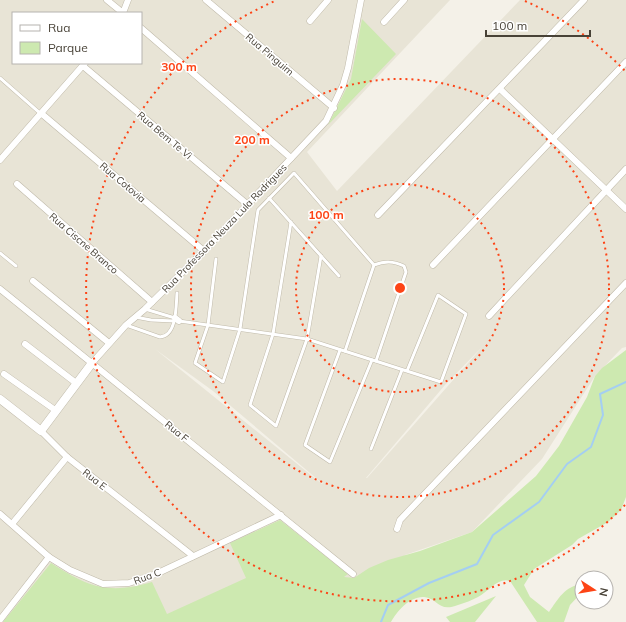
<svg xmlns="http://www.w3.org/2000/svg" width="626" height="622" font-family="Mulish,sans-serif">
<rect width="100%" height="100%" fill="#f4f1e8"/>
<path fill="#e8e4d6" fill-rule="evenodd" d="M0,0H450L307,152L337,191L520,0H626V347L622,348L595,376L542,459L472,532L405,555L381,622H0ZM13,13H141V63H13ZM483,346L367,478H366L445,385ZM155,349L213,391L323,484H322Z"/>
<g fill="#cde9b0">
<path d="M362,19L396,54L328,125L351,79Z"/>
<path d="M626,350V497L621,510L608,522L578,539L572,545L534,569L524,585L530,597L549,612C558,599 565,586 582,584V592L570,605L564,622H537L510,581C498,577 488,592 478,597C472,600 465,603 458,605C438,613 438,598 424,597C410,596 397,611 391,622H3L51,563C88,587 108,595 152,582L167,614L246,578L230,543L280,520L348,574L344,577L354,578L369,568L388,560L420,551L472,532L536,476L559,446L587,397L595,376L602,368Z"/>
<path d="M496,596L475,622H450L446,617Z"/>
</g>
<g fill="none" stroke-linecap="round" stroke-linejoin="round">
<path stroke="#a4cef2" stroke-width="2" d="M381,622L388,605L429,583L477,564L493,535L539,502L567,464L591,447L603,415L600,394L626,382"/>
<g stroke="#c0baaa" stroke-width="4">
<g id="service">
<path d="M0,78L41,114"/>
<path d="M269,198L339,276"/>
<path d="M291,222L273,334L250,405L276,426L307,339L321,256"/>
<path d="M0,253L16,266"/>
<path d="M216,259L208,325L195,363L223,382L240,329L258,210L294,173L374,265"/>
<path d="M145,309L175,318"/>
<path d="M135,317L151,320L174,321"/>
<path d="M179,321L307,339L441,382L466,314L438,295L407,371"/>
<path d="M126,325L160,337C177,336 176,306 177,293"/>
<path d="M340,350L305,445L330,462L372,360"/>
<path d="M345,351L374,265C385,261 393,261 404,266L406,272L376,361"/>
<path d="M371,449L402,370"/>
</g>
</g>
<g stroke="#c0baaa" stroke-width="7">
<g id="minor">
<path d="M107,0L123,13L128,0"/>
<path d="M206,0L334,108"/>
<path d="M310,21L328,0"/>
<path d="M384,22L404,0"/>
<path d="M141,28L291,158"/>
<path d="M83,66L248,205"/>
<path d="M500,89L626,209"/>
<path d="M42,114L204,251"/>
<path d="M0,160L85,63"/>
<path d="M17,184L152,302"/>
<path d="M378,215L584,0"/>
<path d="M433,265L626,62"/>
<path d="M33,281L109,343"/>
<path d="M0,289L353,574"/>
<path d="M489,316L626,169"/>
<path d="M175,318L179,321"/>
<path d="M25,344L76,383"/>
<path d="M92,363L126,325L145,309L204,251L326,121L343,85L348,68L361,0"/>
<path d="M4,374L55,410"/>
<path d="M41,431L67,457L193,556"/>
<path d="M0,514L49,557L70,570L103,584L129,583L156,574L281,515"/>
<path d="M12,524L67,457"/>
<path d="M397,529L400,520L626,283"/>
<path d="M0,620L49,557"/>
</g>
</g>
<g stroke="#c0baaa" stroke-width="9">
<path id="tertiary" d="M0,399L41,431L92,363"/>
</g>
<use href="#service" stroke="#fff" stroke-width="3"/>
<use href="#minor" stroke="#fff" stroke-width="6"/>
<use href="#tertiary" stroke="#fff" stroke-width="8"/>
</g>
<g fill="none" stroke="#fd4416" stroke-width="2" stroke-dasharray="2 4">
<circle cx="400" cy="288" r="104"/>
<circle cx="400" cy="288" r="209"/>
<path d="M625 505A313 313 0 1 1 275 1M525 1A313 313 0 0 1 625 71"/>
</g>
<g text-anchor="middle" stroke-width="3" stroke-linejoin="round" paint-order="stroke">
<g font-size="10" fill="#484237" stroke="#fff">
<text transform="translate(270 54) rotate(40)" y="4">Rua Pinguim</text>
<text transform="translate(165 135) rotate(40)" y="4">Rua Bem Te Vi</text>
<text transform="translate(123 182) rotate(40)" y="4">Rua Cotovia</text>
<text transform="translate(224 228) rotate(-46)" y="4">Rua Professora Neuza Lula Rodrigues</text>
<text transform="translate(84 243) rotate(41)" y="4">Rua Ciscne Branco</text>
<text transform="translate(177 431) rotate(39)" y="4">Rua F</text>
<text transform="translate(95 479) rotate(38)" y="4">Rua E</text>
<text transform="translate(147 576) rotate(-21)" y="4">Rua C</text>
</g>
</g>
<circle cx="400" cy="288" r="6" fill="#fd4416" stroke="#fff" stroke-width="2"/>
<g font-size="12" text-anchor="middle" font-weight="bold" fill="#fd4416" stroke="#fff" stroke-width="3" stroke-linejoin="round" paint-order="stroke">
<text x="179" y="71">300 m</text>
<text x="252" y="144">200 m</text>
<text x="326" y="219">100 m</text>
</g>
<rect x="12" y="12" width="130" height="52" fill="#ffffff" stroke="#b6b3af"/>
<rect x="20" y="25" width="20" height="6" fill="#ffffff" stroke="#b6b3af"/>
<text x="48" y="32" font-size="12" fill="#484237">Rua</text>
<rect x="20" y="42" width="20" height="12" fill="#cde9b0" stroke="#b6b3af"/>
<text x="48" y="52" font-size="12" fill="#484237">Parque</text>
<g transform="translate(594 590) rotate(102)"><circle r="19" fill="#ffffff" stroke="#b6b3af"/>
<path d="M0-3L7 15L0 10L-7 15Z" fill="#fd4416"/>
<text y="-6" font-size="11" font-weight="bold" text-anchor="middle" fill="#484237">N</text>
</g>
<path d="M486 30v6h104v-6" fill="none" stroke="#484237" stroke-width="2"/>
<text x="492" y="30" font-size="12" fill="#484237" stroke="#ffffff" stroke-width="3" paint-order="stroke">100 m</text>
</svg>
